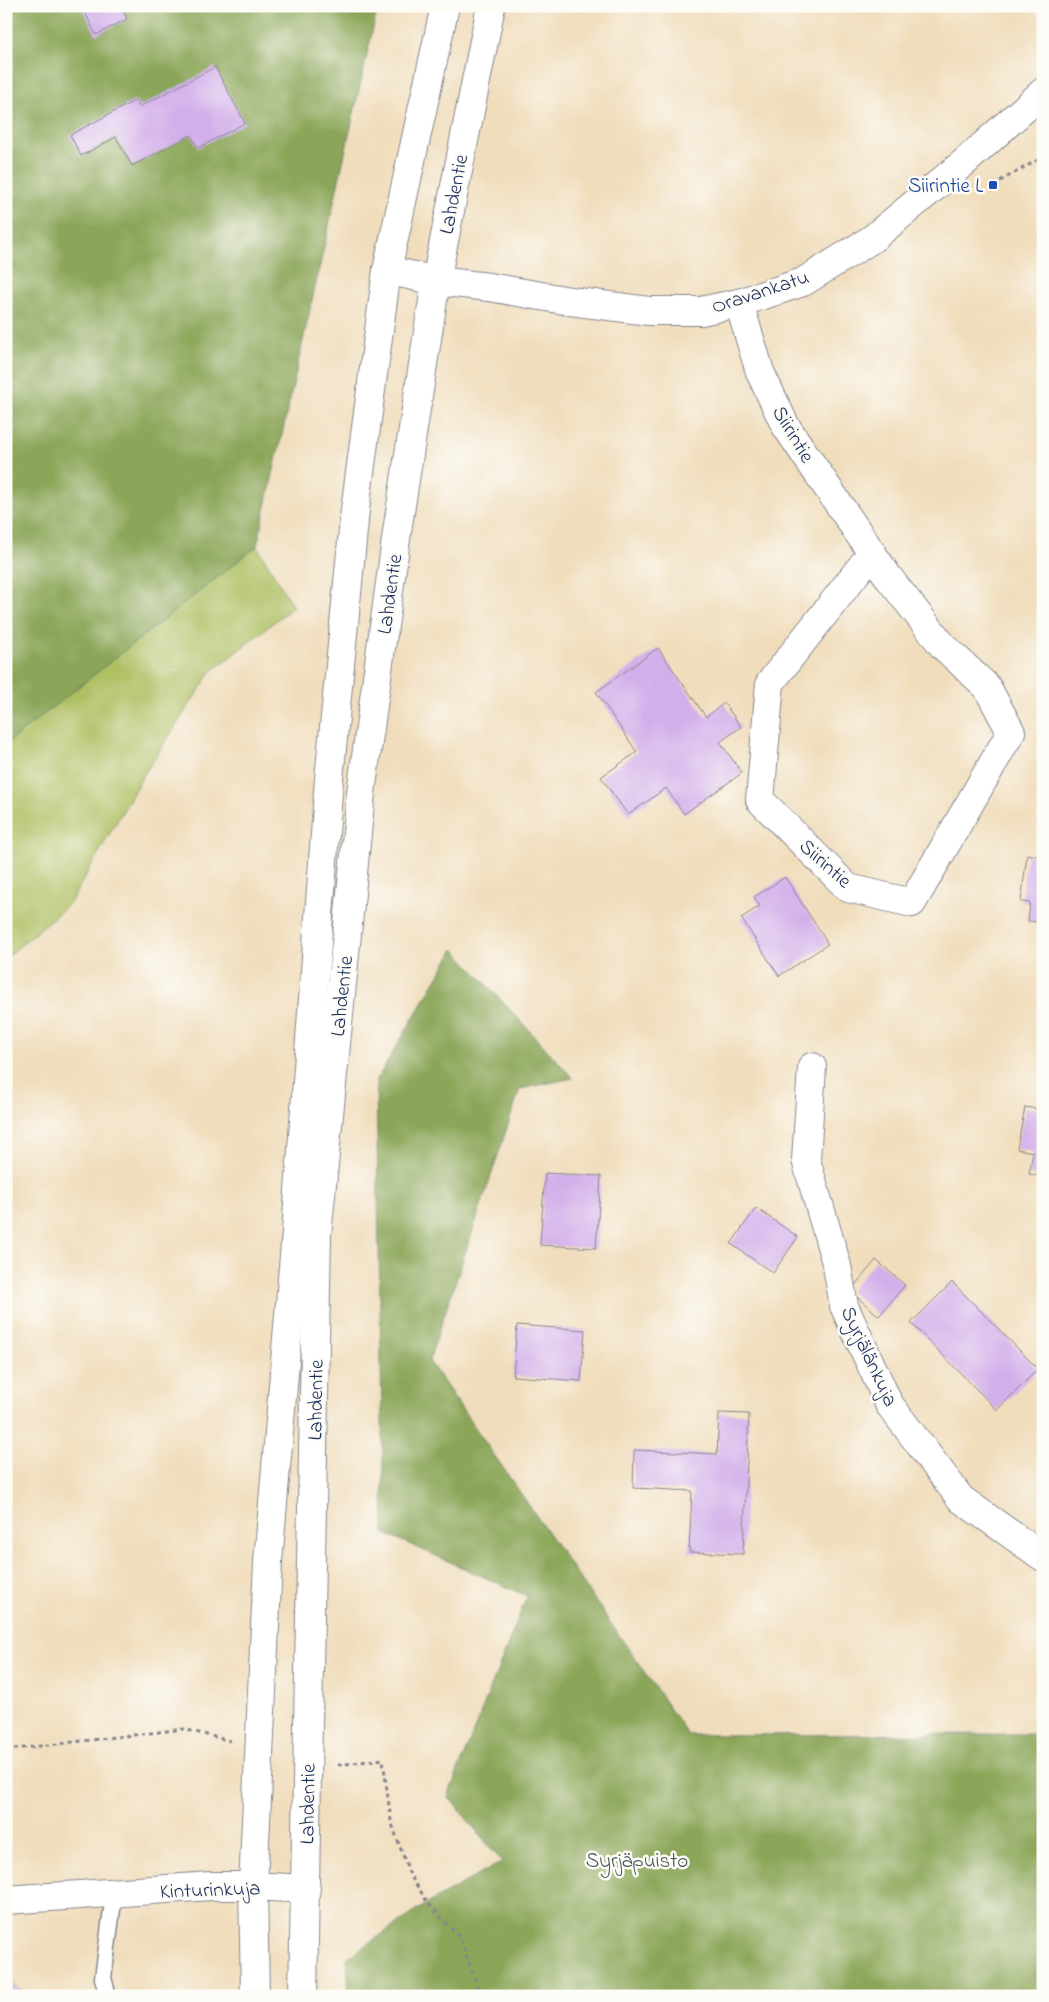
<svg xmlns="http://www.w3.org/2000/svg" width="1049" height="2002" font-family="'Indie Flower',sans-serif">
<rect width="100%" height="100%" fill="#fdfcf7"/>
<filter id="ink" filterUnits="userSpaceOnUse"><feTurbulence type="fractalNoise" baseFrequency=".02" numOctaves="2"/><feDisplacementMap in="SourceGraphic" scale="10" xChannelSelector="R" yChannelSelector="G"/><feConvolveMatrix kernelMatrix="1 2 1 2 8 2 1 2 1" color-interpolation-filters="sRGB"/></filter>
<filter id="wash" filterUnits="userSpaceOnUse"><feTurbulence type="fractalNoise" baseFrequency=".0096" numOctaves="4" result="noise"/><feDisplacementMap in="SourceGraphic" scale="20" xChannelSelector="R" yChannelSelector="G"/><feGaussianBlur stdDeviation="1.12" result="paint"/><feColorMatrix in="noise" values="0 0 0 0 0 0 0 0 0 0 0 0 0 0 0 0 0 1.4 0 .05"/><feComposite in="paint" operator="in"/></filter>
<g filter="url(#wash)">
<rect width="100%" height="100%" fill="#f0ddbc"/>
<path fill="#cabfd6" d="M6,1979L30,1996H6Z"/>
<path fill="#afc063" stroke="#657860" d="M257,546L293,607L211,672L141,779L70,903L6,958V744Z"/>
<g fill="#8ba659" stroke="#536a5c">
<path d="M6,6H378L257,546L6,744Z"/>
<path d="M454,949L573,1078L520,1089L429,1361L688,1735L1043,1734V1996H349L347,1958L428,1903L502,1862L448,1796L527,1596L384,1533L376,1081Z"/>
</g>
<g id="blocks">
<g fill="#d2afea">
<path d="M82,6H120L127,19L96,35Z"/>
<path d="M215,67L245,123L198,148L191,135L132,166L116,137L81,156L70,135L136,100L139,107Z"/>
<path d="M658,648L706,717L724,703L741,727L720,742L742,773L684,814L666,788L628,815L601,777L637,752L596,692Z"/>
<path d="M1027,854L1043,857V923L1028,921L1030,903L1021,902Z"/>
<path d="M785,877L828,944L779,976L741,918L760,906L754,897Z"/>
<path d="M1025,1107L1043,1110V1177L1029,1174L1033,1152L1017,1149Z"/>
<path d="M545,1173L601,1176L596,1248L540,1245Z"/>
<path d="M756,1208L798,1237L773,1273L731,1244Z"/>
<path d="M876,1260L905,1285L879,1316L850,1291Z"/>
<path d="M952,1282L1038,1369L997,1410L911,1323Z"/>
<path d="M517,1325L585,1330L581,1381L513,1376Z"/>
<path d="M719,1413L749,1414L743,1554L689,1552L692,1491L633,1488L634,1450L717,1454Z"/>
</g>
</g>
</g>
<g filter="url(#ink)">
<use href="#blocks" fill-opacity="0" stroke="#86868d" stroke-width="1"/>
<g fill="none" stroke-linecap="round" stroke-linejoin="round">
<g stroke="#86868d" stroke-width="19">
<path id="service" d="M108,1996L103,1978L114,1894"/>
</g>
<g stroke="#86868d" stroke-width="30">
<g id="minor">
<path d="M739,303L760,372L785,425L889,578L943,646L987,687L1011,732L912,903L848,888L760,800L770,683L872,553"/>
<path d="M812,1067L806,1160L837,1266L844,1306L889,1404L961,1499L1043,1557"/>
<path d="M6,1900L211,1886H253L306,1889"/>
</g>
</g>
<g stroke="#86868d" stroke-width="30">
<path id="tertiary" d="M387,270L436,281L489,287L570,301L649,311H701L739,303L803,282L872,239L967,160L1043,92"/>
</g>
<g stroke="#86868d" stroke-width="30">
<g id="primary">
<path d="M255,1996L253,1886L268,1562L296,1232L329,779L355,510L387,270L445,6"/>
<path d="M303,1996L317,1235L361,793L398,525L436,281L491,6"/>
</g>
</g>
<g stroke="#86868d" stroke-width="3" stroke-dasharray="4 4" stroke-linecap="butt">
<path d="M993,185L1043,157"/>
<path d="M6,1750L184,1729L230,1741"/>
<path d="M338,1765L383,1759L391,1821L410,1875L428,1903L460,1938L481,1996"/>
</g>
<use href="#service" stroke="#fff" stroke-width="16"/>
<use href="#minor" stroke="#fff" stroke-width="28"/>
<use href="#tertiary" stroke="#fff" stroke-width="28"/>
<use href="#primary" stroke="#fff" stroke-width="28"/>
</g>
</g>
<rect fill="#1a4fb4" stroke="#fdfcf7" stroke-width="2" x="988" y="180" width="10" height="10" rx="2.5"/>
<g text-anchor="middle" stroke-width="5" stroke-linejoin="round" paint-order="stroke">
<g font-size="21" fill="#164399" stroke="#fdfcf7" text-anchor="end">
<text x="983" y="192">Siirintie L</text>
</g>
<g font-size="21" fill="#1b2f5e" stroke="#fdfcf7">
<text transform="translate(453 194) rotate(-79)" y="7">Lahdentie</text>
<text transform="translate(760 291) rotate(-18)" y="7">Oravankatu</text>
<text transform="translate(794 434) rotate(59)" y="7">Siirintie</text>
<text transform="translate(389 594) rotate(-82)" y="7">Lahdentie</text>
<text transform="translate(826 863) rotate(42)" y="7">Siirintie</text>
<text transform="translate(341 996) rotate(-84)" y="7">Lahdentie</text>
<text transform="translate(870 1356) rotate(65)" y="7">Syrjälänkuja</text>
<text transform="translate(315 1400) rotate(-89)" y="7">Lahdentie</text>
<text transform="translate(307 1804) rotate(-89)" y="7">Lahdentie</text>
<text transform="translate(210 1889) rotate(-2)" y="7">Kinturinkuja</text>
</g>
<g font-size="21" fill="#475a60" stroke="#fdfcf7">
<text x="637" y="1867">Syrjäpuisto</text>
</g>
</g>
<rect width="1049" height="2002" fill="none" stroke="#fdfcf7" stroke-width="25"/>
</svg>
